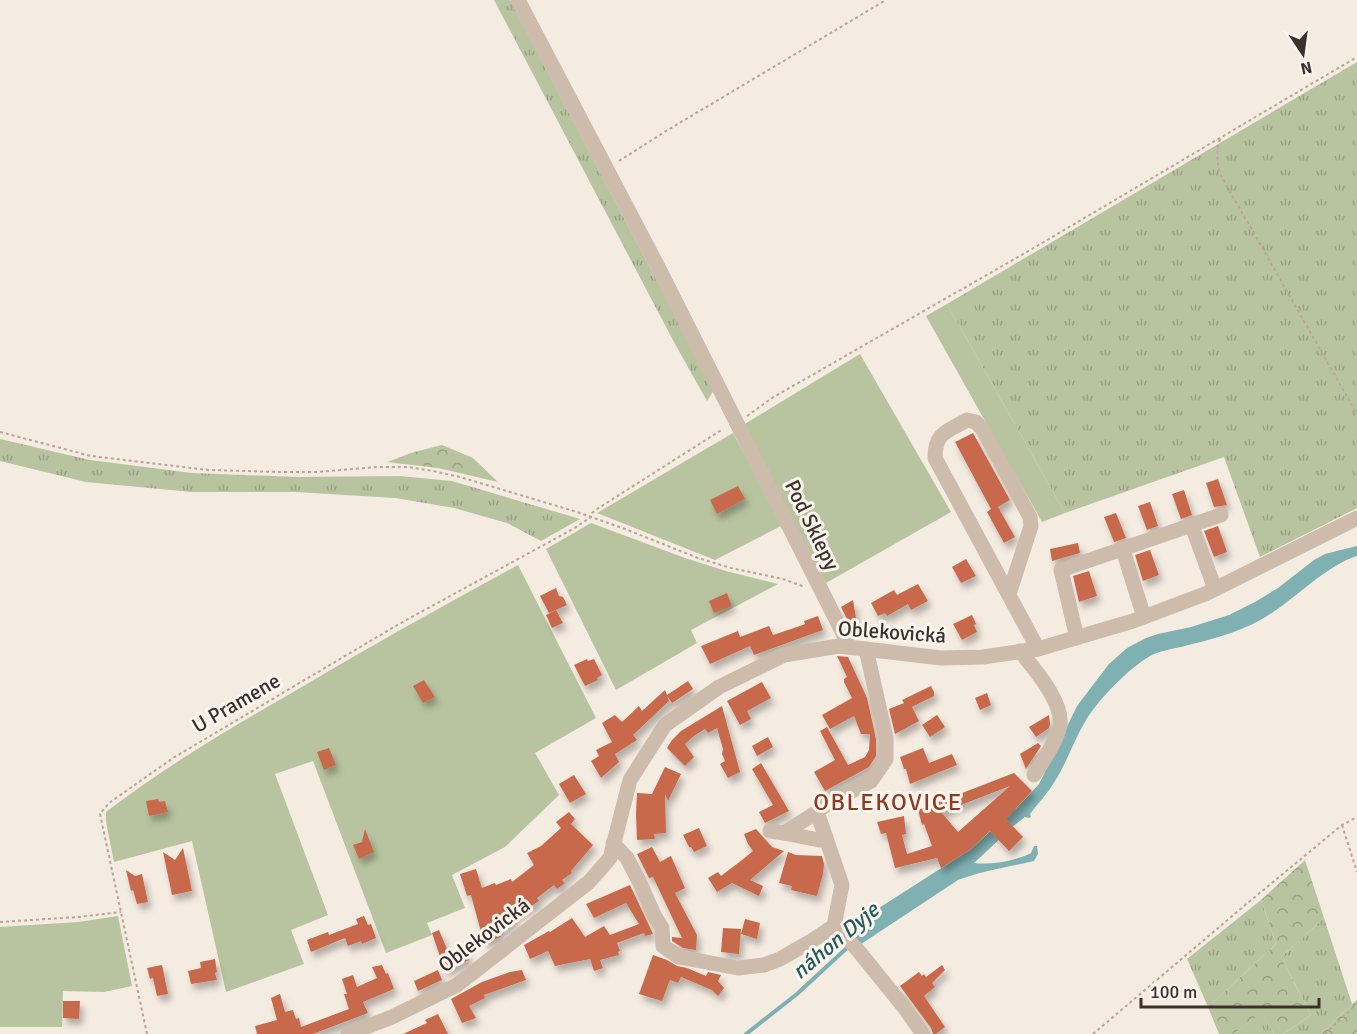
<svg xmlns="http://www.w3.org/2000/svg" width="1357" height="1034" font-family="Signika,sans-serif">
<defs>
<pattern id="grass-tufts" width="24" height="20" patternUnits="userSpaceOnUse" patternTransform="scale(1.5)"><rect width="24" height="20" fill="#b8c4a0"/><path d="M3 7l-1-3M5 7V3M7 7l1-3M15 17l-1-3M17 17v-4M19 17l1-3" fill="none" stroke="#97a083"/></pattern>
<pattern id="forest-crowns" width="20" height="18" patternUnits="userSpaceOnUse" patternTransform="scale(1.5)"><rect width="20" height="18" fill="#b8c4a0"/><path d="M2 6a3 3 0 1 1 6 0M12 15a3 3 0 1 1 6 0" fill="none" stroke="#97a083"/></pattern>
<filter id="shadow"><feDropShadow dx="3.5" dy="6" stdDeviation="3" flood-color="#0004"/></filter>
</defs>
<rect width="100%" height="100%" fill="#f4ebe1"/>
<g fill="url(#grass-tufts)">
<path d="M494,0H510L714,390L707,401L675,344Z"/>
<path d="M1357,62V508L1260,557L1224,457L1065,513L947,304Z"/>
<path d="M0,439L90,460L192,473L297,477L400,476L452,481L580,519L541,541L507,523L454,508L395,498L296,492H192L86,482L0,461Z"/>
<path d="M1261,900L1276,944L1208,1007L1187,959Z"/>
<path d="M1324,918L1352,1004L1321,1034H1283L1311,1015L1281,957Z"/>
<path d="M1261,1012L1274,1034H1233Z"/>
</g>
<g fill="url(#forest-crowns)">
<path d="M442,445L473,458L498,482L438,468L387,462L414,452Z"/>
<path d="M1305,860L1324,918L1281,957L1311,1015L1283,1034H1274L1261,1013L1233,1034H1219L1208,1007L1276,944L1261,900Z"/>
<path d="M1357,1000V1034H1321L1352,1004Z"/>
</g>
<g fill="#b8c4a0">
<path d="M947,304L1065,513L1042,522L926,316Z"/>
<path d="M860,354L951,512L826,583L743,425Z"/>
<path d="M733,433L783,525L715,560L597,513Z"/>
<path d="M591,523L685,558L726,571L778,584L691,630L697,643L616,690L546,549Z"/>
<path d="M518,565L596,718L535,753L559,795L505,847L452,875L465,908L427,923L432,935L386,953L313,761L275,774L328,915L291,930L304,964L226,992L192,841L114,862L106,822V812C162,769 222,733 283,698C360,652 439,608 518,565Z"/>
<path d="M118,916L132,986L104,992L63,991L62,1027H0V927L78,922Z"/>
</g>
<g fill="#7fb0b2">
<path d="M1357,546V556C1323,567 1294,601 1262,619C1238,633 1208,640 1181,647C1171,649 1159,651 1150,656C1128,669 1099,699 1086,720C1074,740 1067,762 1055,781C1048,793 1038,803 1030,814L1031,817L1029,818L1025,817L1011,828L1004,821L1014,808L1016,809L1039,784L1077,706L1109,664L1127,648L1146,638L1158,634L1191,627L1229,615L1255,602L1278,588L1314,560L1325,554Z"/>
<path d="M994,828L1002,837L974,863C991,865 1016,861 1031,853L1034,846H1037L1038,854L1034,861C1009,867 981,871 958,880L858,946L848,934L879,908L971,849Z"/>
</g>
<g fill="none" stroke-linecap="round" stroke-linejoin="round">
<path stroke="#7fb0b2" stroke-width="4" d="M746,1034L797,994L849,946"/>
</g>
<g fill="#c8694b" fill-rule="evenodd" filter="url(#shadow)">
<path d="M973,433L1010,500L998,507L1015,537L1004,543L987,512L991,509L955,442Z"/>
<path d="M1218,479L1227,505L1214,507L1206,483Z"/>
<path d="M738,486L745,499L717,514L710,500Z"/>
<path d="M1184,490L1192,515L1181,519L1172,494Z"/>
<path d="M1150,502L1158,526L1147,530L1138,506Z"/>
<path d="M1116,513L1126,538L1114,542L1104,517Z"/>
<path d="M1218,526L1227,552L1214,557L1204,531Z"/>
<path d="M1078,543L1080,553L1052,561L1050,549Z"/>
<path d="M1150,550L1159,575L1143,581L1135,555Z"/>
<path d="M966,559L976,576L961,583L952,567Z"/>
<path d="M1089,571L1097,596L1079,602L1073,576Z"/>
<path d="M918,584L928,601L911,610L908,604L887,616L885,613L878,616L871,603L894,590L897,595Z"/>
<path d="M556,588L559,596L563,597L567,605L549,613L540,596Z"/>
<path d="M727,593L732,606L714,613L709,601Z"/>
<path d="M853,600L856,618L849,623L841,607Z"/>
<path d="M556,610L563,623L552,628L546,615Z"/>
<path d="M972,615L976,624L974,625L977,632L962,640L953,624Z"/>
<path d="M818,616L823,630L754,655L750,646L710,664L701,646L738,631L740,637L769,626L773,635L797,627L805,624L804,621Z"/>
<path d="M837,656L848,657L867,698L876,739V756L869,767L825,791L814,772L835,760L820,731L827,727L848,765L865,757L869,750L870,734H861L854,716L830,729L822,715L852,698L844,682V679L847,677Z"/>
<path d="M587,659L588,661L594,659L602,675L597,678L598,680L585,686L574,665Z"/>
<path d="M424,680L435,697L423,703L413,686Z"/>
<path d="M688,681L693,689L672,703L667,696L669,701L633,735L637,740L615,754L619,762L601,778L591,761L599,756L596,750L612,742L602,723L615,715L622,722L639,706L642,711L665,690L667,695Z"/>
<path d="M762,682L771,698L747,711L751,719L740,725L727,701Z"/>
<path d="M931,686L934,692V696L912,707L919,721L895,734L889,709L904,703L902,700Z"/>
<path d="M987,693L991,705L980,710L975,698Z"/>
<path d="M722,706L740,772L728,778L720,764L725,761L722,754L723,749L717,728L708,733L705,729L694,736L685,744L694,757L685,766L667,748L672,740L681,731Z"/>
<path d="M937,715L945,727L930,737L922,725Z"/>
<path d="M1049,715L1050,724L1049,728L1036,737L1029,727Z"/>
<path d="M768,737L773,747L757,756L752,746Z"/>
<path d="M1038,743L1041,746L1026,769L1020,754Z"/>
<path d="M329,748L336,765L324,770L317,752Z"/>
<path d="M923,748L929,763L952,754L957,765L910,784L906,769H904L900,757Z"/>
<path d="M761,763L789,811L765,823L759,812L773,805L752,769Z"/>
<path d="M665,767L681,774L668,801L665,794L666,833L654,834L655,839L637,840L636,814L637,793L652,794Z"/>
<path d="M1014,773L1032,791L1006,819L1023,837L1009,851L990,831L971,849L941,868L937,858L895,868L886,833L881,834L877,822L904,816L906,834L902,835L907,854L932,846L924,824L922,825L918,810ZM1010,786L958,832L942,813L961,805Z"/>
<path d="M574,775L586,794L570,803L559,784Z"/>
<path d="M158,799L159,802L165,801L168,812L149,816L146,801Z"/>
<path d="M569,812L575,819L571,824L593,845L571,871L572,873L562,880L565,883L557,889L554,885L537,898L539,901L521,913L514,915L516,920L499,933L501,937L484,943L471,895L467,896L460,874L476,869L482,888L495,883L496,885L511,879L512,882L534,865L527,853L541,846L561,828L556,822Z"/>
<path d="M699,828L707,846L694,852L691,847H689L683,835Z"/>
<path d="M365,829L374,852L359,859L353,845L362,842Z"/>
<path d="M756,829L772,847L784,851L750,880L763,886L759,896L732,883L717,892L708,878L718,872L721,876L742,860L753,851L748,844L744,834Z"/>
<path d="M652,847L660,862L671,856L685,888L675,893L697,935L696,950L683,948L672,941V937L682,938L653,877L649,878L637,854Z"/>
<path d="M183,848L192,891L172,895L163,852L175,860Z"/>
<path d="M788,852L796,855L822,856L824,864L823,874L817,896L791,890L792,886L779,883Z"/>
<path d="M126,870L135,876L142,874L148,902L137,904L133,890L131,891Z"/>
<path d="M630,885L653,934L645,936L644,933L617,943L620,951L618,952L619,955L600,960L603,968L594,971L590,959L555,966L548,951L530,959L524,945L549,931L550,932L572,918L585,937L604,926L610,935L639,924L626,903L594,918L586,904Z"/>
<path d="M364,916L368,925L371,924L376,938L362,944L361,941L348,946L345,938L311,952L307,940L328,932L329,935L358,924L356,919Z"/>
<path d="M745,919L760,923L757,939L741,934Z"/>
<path d="M723,928L741,929L739,954L721,952Z"/>
<path d="M439,930L450,956L466,949L469,960L445,971L432,933Z"/>
<path d="M653,955L667,960L677,966L687,968L706,976L708,972L721,975L718,981L724,988L718,996L712,990L681,977L678,983L670,980L662,1001L639,994Z"/>
<path d="M215,959L217,972L215,973L217,980L191,984L188,971L201,968L200,962Z"/>
<path d="M162,965L168,994L157,996L153,978L150,979L147,968Z"/>
<path d="M382,965L386,974L388,973L394,989L363,1002L368,1013L313,1034H257L255,1026L277,1020L271,998L280,994L285,1012L293,1010L296,1019L299,1018L301,1027L349,1009L344,994H347L342,979L353,975L357,987L377,978L372,967Z"/>
<path d="M942,965L945,970L932,983L935,987L924,996L945,1027L936,1034H933L931,1028L900,986L919,972L922,976L924,974L926,977Z"/>
<path d="M438,970L442,980L418,991L414,981Z"/>
<path d="M522,970L526,980L484,995L485,998L469,1006L476,1018L462,1023L451,999L482,982L510,972Z"/>
<path d="M63,1001H80L79,1019L63,1018Z"/>
<path d="M438,1014L448,1034H403L427,1023L425,1020Z"/>
</g>
<g fill="none" stroke-linecap="round" stroke-linejoin="round">
<g stroke="#b9a596" stroke-width="2" stroke-dasharray="3 3" stroke-linecap="butt">
<path d="M1220,139C1216,152 1217,161 1220,174L1357,414"/>
<path d="M619,161L666,131L886,0"/>
<path d="M747,416L772,398L1032,249L1357,57"/>
<path d="M0,432L91,456L208,470L280,472H317L377,467H408L433,471L460,477L577,512L625,529L698,558L731,568L783,579L805,587"/>
<path d="M1342,825L1357,872"/>
<path d="M0,922L78,917L121,912"/>
<path d="M147,1034L100,814L109,803L173,758L399,624L573,529L591,517L592,513L597,509L723,429"/>
<path d="M1093,1034L1244,906L1342,825L1357,817"/>
<path d="M1325,1034L1357,1004"/>
</g>
<g stroke="#cdbbac" stroke-width="15">
<path d="M518,0L656,263L850,647"/>
<path d="M1192,526L1215,589"/>
<path d="M1123,550L1144,617"/>
<path d="M1009,594L1031,526L1030,517L983,430L976,422L967,420C947,432 935,432 935,458L1038,649"/>
<path d="M1077,638L1061,570L1221,515"/>
<path d="M1020,651C1034,669 1063,701 1060,725C1057,741 1043,761 1034,775"/>
<path d="M770,831L784,833L817,812"/>
<path d="M784,833L819,840L826,838"/>
<path d="M613,843L627,858L640,883L654,915L662,928L663,946L679,957L738,968L764,965L780,959L813,940L834,926L842,885L817,812L827,804L871,781L886,759V738L866,649"/>
<path d="M834,926L856,948L904,1007L923,1034"/>
<path d="M348,1034L392,1017L457,985L589,882L610,858L630,780L665,725L719,687L784,655L839,646L941,658L983,657L1038,649L1133,621L1205,594L1357,518"/>
</g>
</g>
<g text-anchor="middle" stroke-width="6" stroke-linejoin="round" paint-order="stroke">
<g font-size="21" fill="#3b302b" stroke="#fbf5ee">
<text transform="translate(812 525) rotate(64)" y="7">Pod Sklepy</text>
<text transform="translate(892 632) rotate(4)" y="7">Oblekovická</text>
<text transform="translate(236 703) rotate(-30)" y="7">U Pramene</text>
<text transform="translate(484 935) rotate(-37)" y="7">Oblekovická</text>
</g>
<g font-size="22" font-style="italic" fill="#1f5a5e" stroke="#fbf5ee">
<text transform="translate(835 940) rotate(-40)" y="8">náhon Dyje</text>
</g>
<g font-size="24" letter-spacing="1.5" fill="#8c3b22" stroke="#fbf5ee">
<text x="888" y="810">OBLEKOVICE</text>
</g>
</g>
<g transform="translate(1303 54) rotate(167)" stroke="#fbf5ee" stroke-width="4.5" paint-order="stroke">
<path d="M0-4.5L10 22L0 15L-10 22Z" fill="#3b302b"/>
<text y="-9" font-size="16" font-weight="bold" text-anchor="middle" fill="#3b302b">N</text>
</g>
<path d="M1141 998v9h178v-9" fill="none" stroke="#3b302b" stroke-width="3"/>
<text x="1150" y="998" font-size="18" fill="#3b302b" stroke="#fbf5ee" stroke-width="4.5" paint-order="stroke">100 m</text>
</svg>
